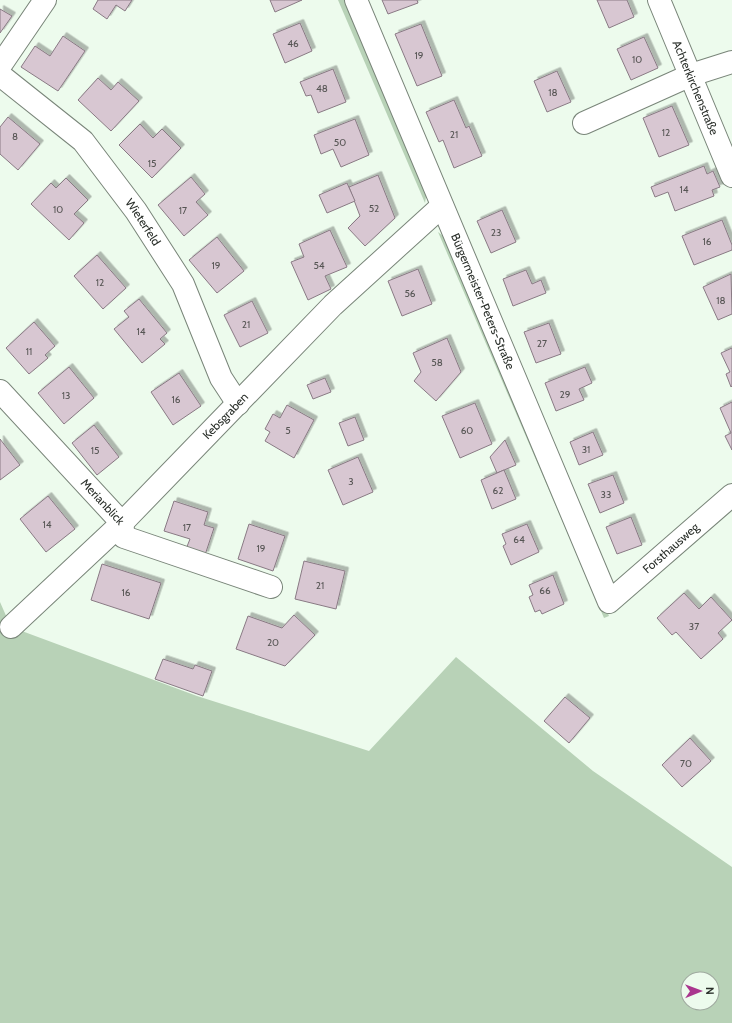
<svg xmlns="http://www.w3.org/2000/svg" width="732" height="1023" font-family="Cabin,sans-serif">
<defs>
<filter id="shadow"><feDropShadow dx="3.5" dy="-3.5" stdDeviation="0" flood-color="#0004"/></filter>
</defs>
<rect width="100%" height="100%" fill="#edfbed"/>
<g fill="#b8d2b7" fill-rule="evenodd">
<path d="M338,0H345L427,191L425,203Z"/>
<path d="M438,232L448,240L609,616L604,618Z"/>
<path d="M0,602L11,627L197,696L369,751L456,657L593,771L732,867V1023H0ZM688,979H712V1003H688Z"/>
</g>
<g fill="#d8c7d2" stroke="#897a84" filter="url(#shadow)">
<path d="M98,0H132L125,11L116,5L107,19L93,9Z"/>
<path d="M270,0H302L275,12Z"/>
<path d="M382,0H417L418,3L388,14Z"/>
<path d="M597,0H627L634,17L609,28Z"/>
<path d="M0,9L12,16L0,33Z"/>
<path d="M300,23L312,51L285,63L273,34Z"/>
<path d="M421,24L442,76L417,86L395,34Z"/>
<path d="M63,36L85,51L58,91L21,67L35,46L50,56Z"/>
<path d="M644,37L658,68L631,80L617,49Z"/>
<path d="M333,69L346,102L318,113L311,95L306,96L300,82Z"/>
<path d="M557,71L571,102L547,112L534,81Z"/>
<path d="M98,78L111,90L118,82L139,101L111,131L78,100Z"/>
<path d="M454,100L466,128L469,126L482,156L454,168L443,140L439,142L426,112Z"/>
<path d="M672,106L689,145L659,157L643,118Z"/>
<path d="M8,117L40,144L18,170L0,154V127Z"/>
<path d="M355,119L369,155L341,167L333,149L321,154L314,135Z"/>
<path d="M140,124L153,138L162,129L181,148L152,178L119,145Z"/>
<path d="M704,166L707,174L713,171L720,187L712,190L714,196L675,211L668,192L655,197L651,187Z"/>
<path d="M378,175L395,218L365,246L348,228L360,216L349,187Z"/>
<path d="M191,177L205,194L196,202L208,215L184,236L158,205Z"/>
<path d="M66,178L88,200L74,214L84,223L69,240L31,204L51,183L56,188Z"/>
<path d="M347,183L355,201L327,213L319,195Z"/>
<path d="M502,210L516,242L491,253L477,221Z"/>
<path d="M722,220L732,245V250L694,265L682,236Z"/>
<path d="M330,230L347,267L325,276L331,289L308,300L291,262L304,257L299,244Z"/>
<path d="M217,237L244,271L217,293L189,260Z"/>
<path d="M97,255L126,288L103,309L74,276Z"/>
<path d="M418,269L432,304L402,316L388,281Z"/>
<path d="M526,270L532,284L541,280L546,293L513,306L503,279Z"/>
<path d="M731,274L732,314L718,320L703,287Z"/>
<path d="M139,299L167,333L160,339L165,344L142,363L114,329L129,317L124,311Z"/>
<path d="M252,301L268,333L240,347L224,315Z"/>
<path d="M34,322L55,346L45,355L48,358L29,374L6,348Z"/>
<path d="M549,323L561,354L536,363L524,332Z"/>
<path d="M447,338L461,372L436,401L414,381L421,372L413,353Z"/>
<path d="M732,348V386L731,387L726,374L730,372L721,353Z"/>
<path d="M69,367L94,398L64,424L38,393Z"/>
<path d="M585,367L592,383L579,389L584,400L556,411L545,383Z"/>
<path d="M179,373L201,406L173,425L151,392Z"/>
<path d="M325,378L331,392L313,399L307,385Z"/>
<path d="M732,402V450L725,436L731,433L720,408Z"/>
<path d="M475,403L492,444L460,458L442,416Z"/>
<path d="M287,405L314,420L294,458L265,441L270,432L265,429L273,414L280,418Z"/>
<path d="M355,417L364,440L348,446L339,423Z"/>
<path d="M94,425L119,457L97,475L72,443Z"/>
<path d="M593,432L603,455L579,465L570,442Z"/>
<path d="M0,439L20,465L0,480Z"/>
<path d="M505,440L516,465L497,473L490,457Z"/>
<path d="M358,457L373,492L343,505L328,470Z"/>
<path d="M504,470L516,499L492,509L481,480Z"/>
<path d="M613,475L624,503L600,513L588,484Z"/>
<path d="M48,496L75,529L46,552L20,519Z"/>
<path d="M174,501L208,512L204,525L214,528L205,555L186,549L190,539L164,531Z"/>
<path d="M631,517L642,545L617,554L606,527Z"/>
<path d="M249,524L285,536L273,571L238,559Z"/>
<path d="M527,524L539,552L511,565L503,546L506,544L502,534Z"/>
<path d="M304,561L345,571L336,609L295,599Z"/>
<path d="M102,564L161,583L149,619L91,600Z"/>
<path d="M553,575L564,604L542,614L540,610L535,612L529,597L533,595L529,585Z"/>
<path d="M684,593L699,609L711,597L732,620L718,633L723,639L701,659L676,632L672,635L657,618Z"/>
<path d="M294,615L315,635L285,666L236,649L248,616L282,628Z"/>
<path d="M163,659L193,669L195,665L212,671L203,696L155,679Z"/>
<path d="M565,697L590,718L569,743L544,721Z"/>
<path d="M690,738L711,761L682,787L662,765Z"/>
</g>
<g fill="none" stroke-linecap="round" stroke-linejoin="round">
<g stroke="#798579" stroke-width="24">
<g id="minor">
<path id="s1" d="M356,0L609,602L732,495"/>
<path id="s2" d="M659,0L732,176"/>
<path d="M0,66L45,0"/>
<path id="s3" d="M0,75L83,141L136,211L183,284L221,378L238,404"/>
<path d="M584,123L691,75L732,62"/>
<path id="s4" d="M0,391L122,523L124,537L271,587"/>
<path id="s5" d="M11,627L122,523L333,305L442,206"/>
</g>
</g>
<use href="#minor" stroke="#fff" stroke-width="22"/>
</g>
<g text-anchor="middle" stroke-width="3" stroke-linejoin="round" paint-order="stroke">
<g font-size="10" fill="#565554">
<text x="293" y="47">46</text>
<text x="419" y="59">19</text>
<text x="637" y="63">10</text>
<text x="322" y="92">48</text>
<text x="553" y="96">18</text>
<text x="666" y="136">12</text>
<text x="454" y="138">21</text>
<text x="15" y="140">8</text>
<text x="340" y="146">50</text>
<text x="152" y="167">15</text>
<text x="684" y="193">14</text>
<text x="374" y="212">52</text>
<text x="58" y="213">10</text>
<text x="183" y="214">17</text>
<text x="496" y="236">23</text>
<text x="707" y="245">16</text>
<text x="216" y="269">19</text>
<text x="319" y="269">54</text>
<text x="100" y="286">12</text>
<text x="410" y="297">56</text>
<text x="721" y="304">18</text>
<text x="246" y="328">21</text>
<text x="141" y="335">14</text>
<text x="542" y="347">27</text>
<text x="29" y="355">11</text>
<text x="437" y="366">58</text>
<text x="565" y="398">29</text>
<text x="66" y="399">13</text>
<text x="176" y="403">16</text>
<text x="288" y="434">5</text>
<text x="467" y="434">60</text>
<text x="586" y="453">31</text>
<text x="95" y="454">15</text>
<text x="351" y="485">3</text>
<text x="498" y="494">62</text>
<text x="606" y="498">33</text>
<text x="47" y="528">14</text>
<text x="187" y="531">17</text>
<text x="519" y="543">64</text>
<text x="261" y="552">19</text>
<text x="320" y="589">21</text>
<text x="545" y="594">66</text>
<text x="126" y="596">16</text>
<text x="694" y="630">37</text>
<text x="273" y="646">20</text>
<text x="686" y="767">70</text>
</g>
<g font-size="12" fill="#2a2f2a" stroke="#edfbed">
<text dy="4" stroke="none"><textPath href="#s2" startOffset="95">Achterkirchenstraße</textPath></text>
<text dy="4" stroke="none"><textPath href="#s3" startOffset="207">Wieterfeld</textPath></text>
<text dy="4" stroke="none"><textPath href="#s1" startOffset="327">Bürgermeister-Peters-Straße</textPath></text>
<text dy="4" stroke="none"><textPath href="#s5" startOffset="301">Kebsgraben</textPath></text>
<text dy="4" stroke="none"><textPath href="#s4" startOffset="151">Merianblick</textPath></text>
<text dy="4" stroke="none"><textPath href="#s1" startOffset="735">Forsthausweg</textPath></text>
</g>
</g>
<g transform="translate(700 991) rotate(89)"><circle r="19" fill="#edfbed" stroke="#9fa99f"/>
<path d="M0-3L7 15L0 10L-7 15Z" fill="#aa358e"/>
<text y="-6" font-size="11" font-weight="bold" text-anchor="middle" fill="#2a2f2a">N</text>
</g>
</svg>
